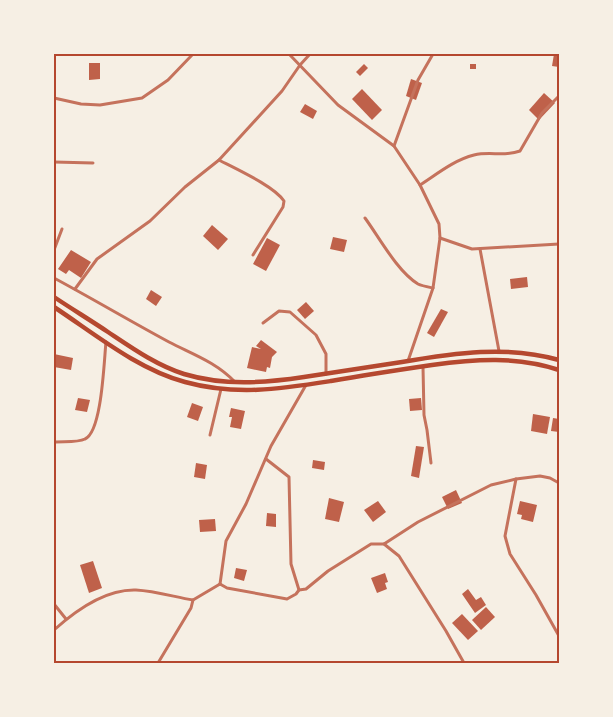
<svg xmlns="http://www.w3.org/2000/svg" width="613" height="717" font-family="Figtree,sans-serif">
<rect width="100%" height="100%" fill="#f6efe4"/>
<g fill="#bf614a">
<path d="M554,54H559V67L552,66Z"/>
<path d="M89,63H100V79L89,80Z"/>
<path d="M364,64L368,68L360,76L356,72Z"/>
<rect x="470" y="64" width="6" height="5"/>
<path d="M411,79L422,83L416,100L406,96Z"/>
<path d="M362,89L382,110L372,120L352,99Z"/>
<path d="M544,93L555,103L539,120L529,110Z"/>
<path d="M305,104L317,111L313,119L300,112Z"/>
<path d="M212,225L228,239L218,250L203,236Z"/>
<path d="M333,237L347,240L344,252L330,249Z"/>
<path d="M267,238L280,245L266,271L253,264Z"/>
<path d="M71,250L91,262L81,278L69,270L66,274L58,269Z"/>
<path d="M527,277L528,287L511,289L510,279Z"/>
<path d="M151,290L162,297L156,306L146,299Z"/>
<path d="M306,302L314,311L305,319L297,310Z"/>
<path d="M441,309L448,312L434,337L427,333Z"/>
<path d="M261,340L277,352L272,357L270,368L267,367L266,372L247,368L252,347L261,349L256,346Z"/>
<path d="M54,354L73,358L71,370L54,367Z"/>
<path d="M78,398L90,400L87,412L75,410Z"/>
<path d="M421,398L422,410L410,411L409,399Z"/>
<path d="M192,403L203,407L198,421L187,417Z"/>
<path d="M231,408L245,411L241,429L230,427L232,417H229Z"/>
<path d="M533,414L550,417L547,434L531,431Z"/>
<path d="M553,418L559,419V432L551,431Z"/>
<path d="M416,446L424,447L419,478L411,476Z"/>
<path d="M313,460L325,462L324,470L312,468Z"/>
<path d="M196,463L207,465L205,479L194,477Z"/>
<path d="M456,490L462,503L448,509L442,497Z"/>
<path d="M329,498L344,502L339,522L325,519Z"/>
<path d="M378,501L386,512L373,522L364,510Z"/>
<path d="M520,501L537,505L533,522L521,519L522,515L517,514Z"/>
<path d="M267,513L276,514V527L266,526Z"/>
<path d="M215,519L216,531L200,532L199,520Z"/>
<path d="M93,561L102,588L89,593L80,565Z"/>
<path d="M236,568L247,570L244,581L234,578Z"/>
<path d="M385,573L388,582L385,583L387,589L377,593L371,578Z"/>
<path d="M468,589L476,600L481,597L486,605L475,613L462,594Z"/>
<path d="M486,607L495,617L481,630L472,620Z"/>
<path d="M462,614L478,631L468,640L452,623Z"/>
</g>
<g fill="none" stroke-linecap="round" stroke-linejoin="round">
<g stroke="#c5725c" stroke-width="3">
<path d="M289,54L338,105L394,146L420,185L439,224L440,238L433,288L408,361"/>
<path d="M54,55V54"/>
<path d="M54,98L81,104L100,105L142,98L168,80L193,54"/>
<path d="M394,146L418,80L433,54"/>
<path d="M219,160C236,169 274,186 284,201L283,207L253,255"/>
<path d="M54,162L93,163"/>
<path d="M420,185C437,174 454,160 474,155C491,151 503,157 520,151L542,113L559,96"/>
<path d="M365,218C379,237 397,271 418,284C422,286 428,287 433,288"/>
<path d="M440,238L472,249L559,244"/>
<path d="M480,249L499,351"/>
<path d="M54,250L62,229"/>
<path d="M54,278C93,299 130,321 169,342C192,354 216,362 235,382"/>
<path d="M75,289L97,259L150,221L185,187L219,160L282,91L300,65L310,54"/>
<path d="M263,323L279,311L290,312L316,335L326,354V374"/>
<path d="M423,367L424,415L427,430L431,463"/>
<path d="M210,435L221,389"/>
<path d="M54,442C63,441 77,443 85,439C102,432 104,360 106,342"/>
<path d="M266,459L289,477L291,564L299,590"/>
<path d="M516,479L505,536L510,554L536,595L559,636"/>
<path d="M384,544L418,522L491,485L516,479L540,476L550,478L559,483"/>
<path d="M220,584L227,588L287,599L296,594L299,590L306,589L328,571L371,544H384L399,556L446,631L464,663"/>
<path d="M220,584L226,541L246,504L271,446L306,385"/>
<path d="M54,604L66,619"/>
<path d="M54,630C75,611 106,589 136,590C155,591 175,597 193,600L220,584"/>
<path d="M158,663L191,608L193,600"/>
</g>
<g stroke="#b5482f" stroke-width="4.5">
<path d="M54,297C72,309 90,320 108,332C132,348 156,365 184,374C224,386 264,383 304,377C337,372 369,367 402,362C454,353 507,345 559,360"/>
<path d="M54,307C95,334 137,369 185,382C236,396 280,389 331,381C365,375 398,370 432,365C475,359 517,356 559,370"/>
</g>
</g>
<rect width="613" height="717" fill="none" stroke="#f6efe4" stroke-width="110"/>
<rect x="55" y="55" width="503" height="607" fill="none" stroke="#b5482f" stroke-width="2"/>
</svg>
